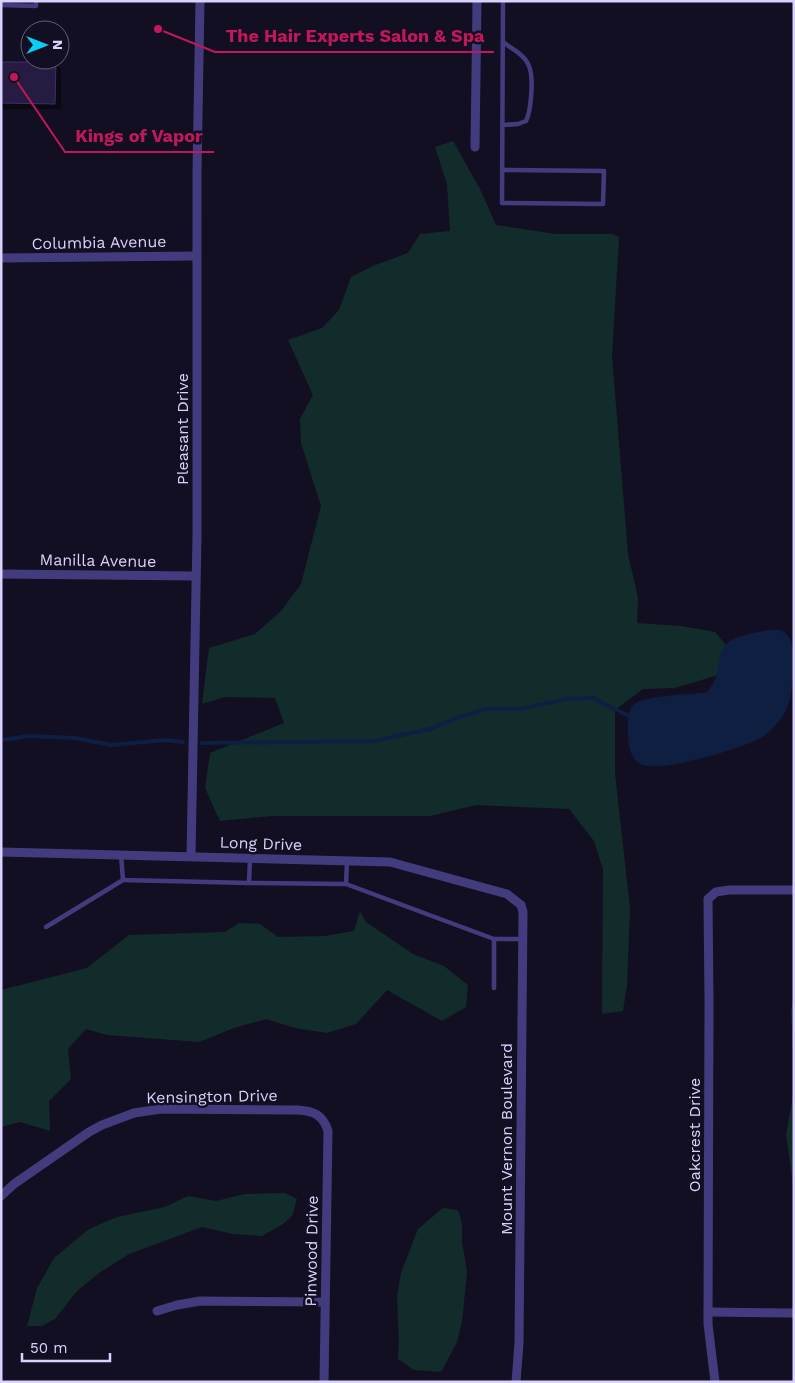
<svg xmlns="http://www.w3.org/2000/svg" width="795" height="1383" font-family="'Work Sans',sans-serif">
<rect width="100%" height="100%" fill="#130f22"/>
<g fill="#122c2c">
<path d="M453,141L480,189L496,225L556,234H612L619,237L612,356L628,554L638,598L637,623L681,626L715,632L726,645L721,658L718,675L675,688L643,689L615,710V774L630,908L627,985L623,1011L602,1014L603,869L594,841L569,809L476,805L430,816H272L220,821L205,788L210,753L284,723L275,698L225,697L202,704L209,648L255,634L281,611L301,584L321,506L301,443L300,419L313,395L288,340L322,328L339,310L351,277L373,266L408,253L420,234L450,231L447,184L435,147Z"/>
<path d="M360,911L366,922L413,954L444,966L468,985L466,1007L442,1021L387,990L356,1024L327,1033L295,1028L266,1019L234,1028L199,1042L107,1035L86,1029L68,1049L71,1079L49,1101L50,1131L20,1122L1,1127V990L87,968L129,935L225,932L239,923L260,924L278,937L325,936L354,931Z"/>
<path d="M794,998V1192L786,1134L793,1096V1052L791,1009Z"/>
<path d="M285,1193L297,1199L292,1216L283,1224L262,1236L233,1234L202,1227L129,1254L99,1273L77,1291L55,1319L42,1326H27L37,1288L54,1258L89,1229L117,1217L165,1207L188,1196L216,1201L245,1194Z"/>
<path d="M443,1208L458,1210L462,1224V1242L467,1271L464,1302L462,1322L457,1342L441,1372L414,1370L398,1359L399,1341L397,1296L401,1273L418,1229Z"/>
</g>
<path fill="#0e1f42" d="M768,630C771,630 776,629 779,630C789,632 794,645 793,654C792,676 795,701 780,720C775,726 768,734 761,738C742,748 653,777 637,762C627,752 628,735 628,722C629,717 629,709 633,705C643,695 691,695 707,692C722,677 716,655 726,644C735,635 756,633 768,630Z"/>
<path fill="#0007" d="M1,63H55L61,69V109H1Z"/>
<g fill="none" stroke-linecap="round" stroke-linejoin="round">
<g stroke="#0e1f42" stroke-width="4">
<path d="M1,740L30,736L75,738L111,745L165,740L183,742"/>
<path d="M202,743L374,741L430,729L459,717L486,709H520L567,699L593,698L629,716"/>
</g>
</g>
<path fill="#261c42" stroke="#3f2f6d" d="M1,62H56L55,104L1,103Z"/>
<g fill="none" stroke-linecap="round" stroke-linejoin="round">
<g stroke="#423c7f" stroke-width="4.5">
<path d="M1,5L36,6V1"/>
<path d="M502,125L518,124L526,121C531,111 534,78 529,66C525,55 512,49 503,42"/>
<path d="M502,170L604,171L603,204L502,203L503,1"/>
<path d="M121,855L123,880L249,883L250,858"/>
<path d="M249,883L346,884L347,861"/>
<path d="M346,884L494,939H522"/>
<path d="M46,927L123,880"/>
<path d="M494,939V988"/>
</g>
<g stroke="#423c7f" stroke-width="9">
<path d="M475,147L477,1"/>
<path d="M1,258L196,256"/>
<path d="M1,574L195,576"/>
<path d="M1,852L390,862L507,894L521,905L523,912L519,1343L516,1382"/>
<path d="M191,856L197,535V172L200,1"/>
<path d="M1,1196L14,1184L89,1132L102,1125L134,1113L161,1109L298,1110C314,1111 323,1115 328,1131L324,1382"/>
<path d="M157,1311L177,1305L200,1301L325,1302"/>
<path d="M708,1312L794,1313"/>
<path d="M715,1382L708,1324L709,1001L708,899L716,892L729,890H794"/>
</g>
</g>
<g text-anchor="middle" stroke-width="5" stroke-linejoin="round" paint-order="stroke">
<g font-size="16" fill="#dad2fd" stroke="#130f22">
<text transform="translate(99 242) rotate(-1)" y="6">Columbia Avenue</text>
<text transform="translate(182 429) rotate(-90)" y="6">Pleasant Drive</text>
<text transform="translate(98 560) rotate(1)" y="6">Manilla Avenue</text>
<text transform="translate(261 843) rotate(2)" y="6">Long Drive</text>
<text transform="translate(212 1096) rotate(-1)" y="6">Kensington Drive</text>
<text transform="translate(694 1135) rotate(-90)" y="6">Oakcrest Drive</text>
<text transform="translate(506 1139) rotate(-90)" y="6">Mount Vernon Boulevard</text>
<text transform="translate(311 1251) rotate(-89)" y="6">Pinwood Drive</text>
</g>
</g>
<path fill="none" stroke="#c2185b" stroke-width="2" d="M158 29L215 52H494M14 77L65 152H214"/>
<g fill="#c2185b" stroke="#130f22" stroke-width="2">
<circle cx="158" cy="29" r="5"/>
<circle cx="14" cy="77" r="5"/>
</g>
<g font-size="18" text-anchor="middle" font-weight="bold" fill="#c2185b" stroke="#130f22" stroke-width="5" stroke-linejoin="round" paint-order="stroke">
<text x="355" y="42">The Hair Experts Salon &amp; Spa</text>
<text x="139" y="142">Kings of Vapor</text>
</g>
<rect width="795" height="1383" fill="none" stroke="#dad2fd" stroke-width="5"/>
<g transform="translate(45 45) rotate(90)"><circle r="24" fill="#130f22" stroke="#635d7a"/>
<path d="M0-4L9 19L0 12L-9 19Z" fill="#0bcdf0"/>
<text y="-8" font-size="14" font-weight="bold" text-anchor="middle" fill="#dad2fd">N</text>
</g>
<path d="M22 1353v8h88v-8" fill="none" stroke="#dad2fd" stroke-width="2.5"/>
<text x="30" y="1353" font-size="15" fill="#dad2fd" stroke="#130f22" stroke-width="4" paint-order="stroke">50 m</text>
</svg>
